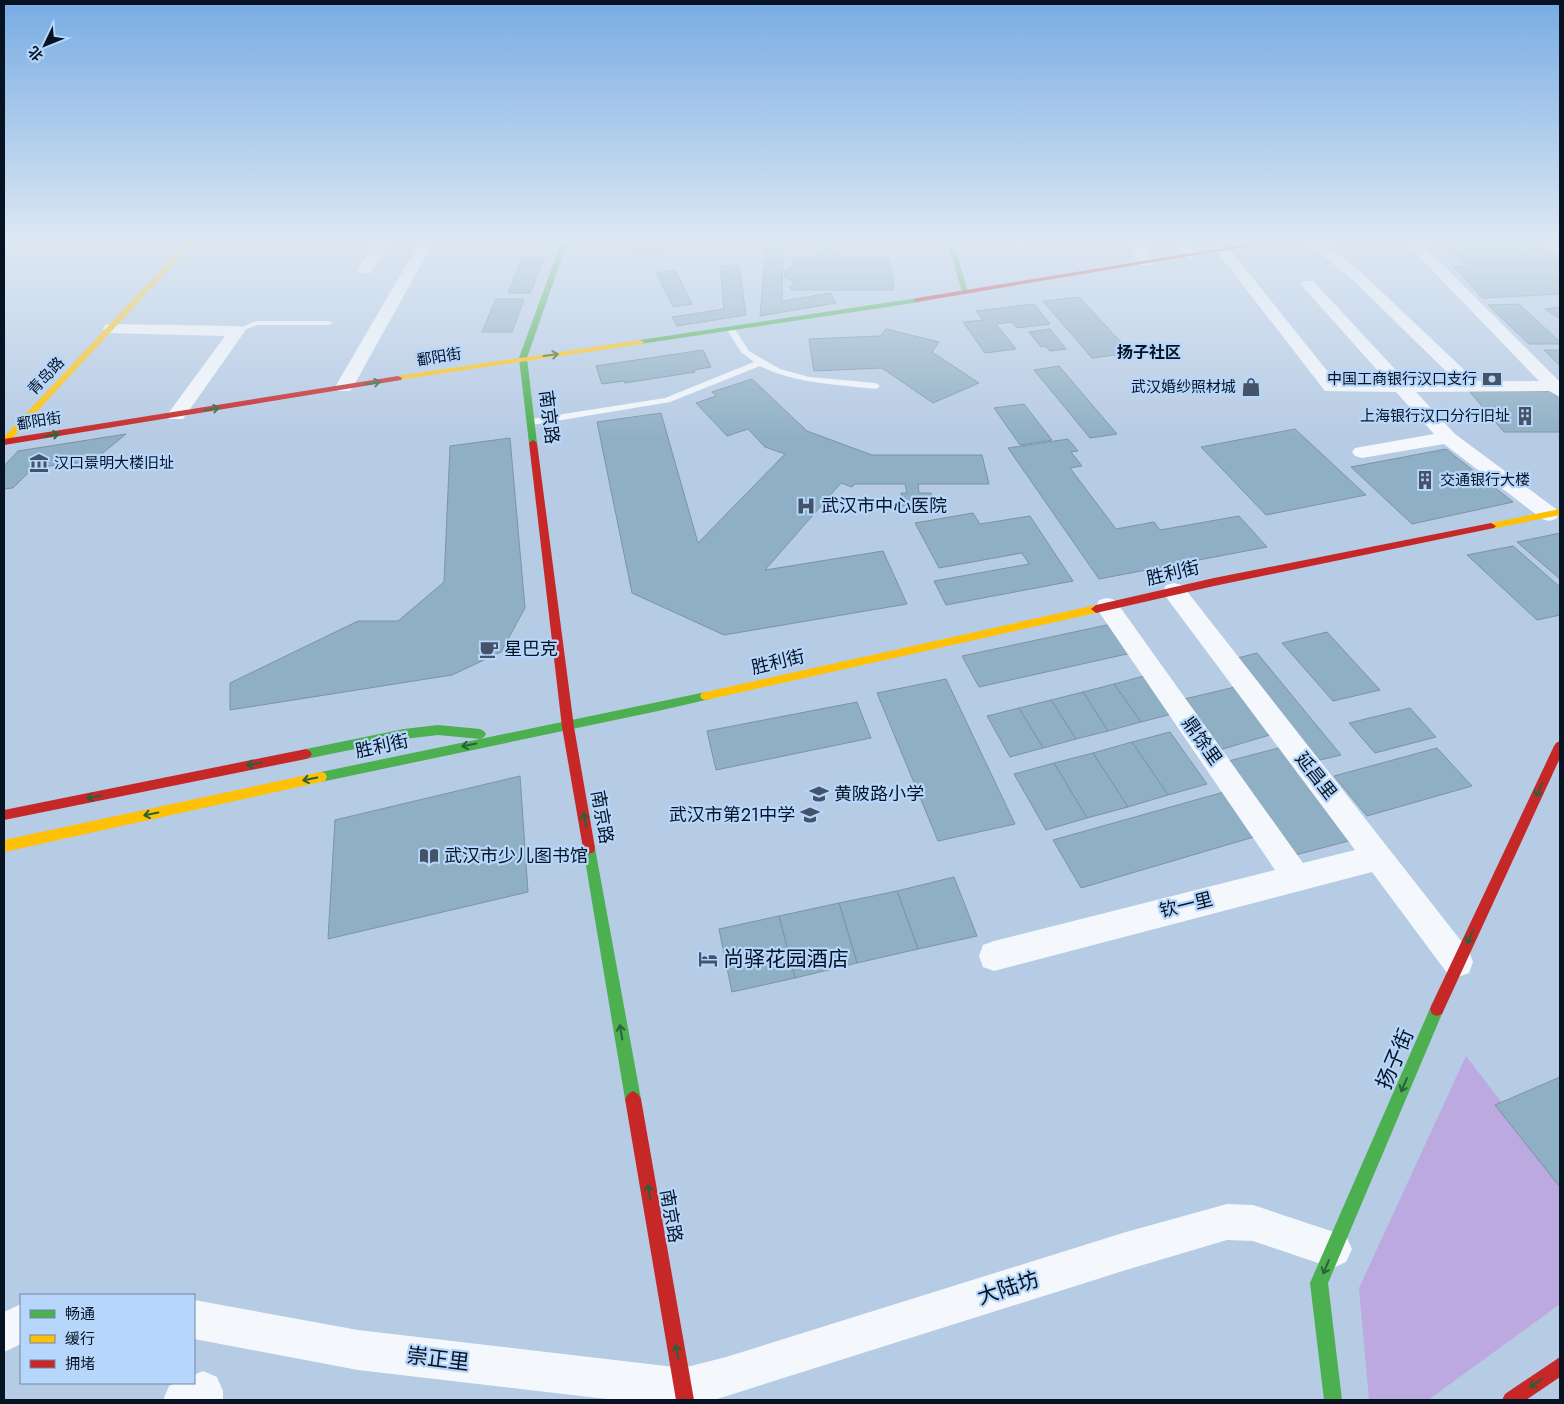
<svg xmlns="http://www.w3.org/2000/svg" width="1564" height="1404" font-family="Jost,'Noto Sans SC',sans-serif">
<rect width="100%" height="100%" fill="#b6cbe4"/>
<path fill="#bca9e0" d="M1466,1056L1560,1179V1304L1428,1400H1369L1359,1288Z"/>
<g fill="#8fafc4" stroke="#7e93a4">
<path d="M216,243H268L214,245Z"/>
<path d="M491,243H545L543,249L489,248Z"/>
<path d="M633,243H712L637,253Z"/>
<path d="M766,243H783L782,301L831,293L836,303L760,316Z"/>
<path d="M815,243H839L840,258H889L894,290H792L790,288L794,282L785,277L784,271L794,265L793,258H816Z"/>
<path d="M1442,243H1536L1560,257V294L1482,298L1454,267L1469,266Z"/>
<path d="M522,258H544L530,293H508Z"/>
<path d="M739,265L746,315L677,326L672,317L724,309L720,266Z"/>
<path d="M675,270L692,304L673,307L656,273Z"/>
<path d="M1079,297L1131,353L1092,358L1043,301Z"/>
<path d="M496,299H524L512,332H482Z"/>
<path d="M1034,304L1050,324L1017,328L1012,322L996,324L1016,349L985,353L963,322L983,320L976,311Z"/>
<path d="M1519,304L1560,342V344H1529L1488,305Z"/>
<path d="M1560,307V319L1545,309Z"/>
<path d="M886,329L939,342L932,352L979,383L933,403L882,368L814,371L809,339L880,336Z"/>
<path d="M1050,329L1066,349L1050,351L1045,346L1041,347L1029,332Z"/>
<path d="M703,350L711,367L694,370L695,372L625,383L624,381L602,384L596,366Z"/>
<path d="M1544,350H1560V366Z"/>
<path d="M1059,366L1117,434L1090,438L1034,370Z"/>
<path d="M752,379L807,431L872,455H982L989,484H918L919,493H931L932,506H902L901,493H907L905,484H855L852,487L841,483L765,570L883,551L907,604L724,635L632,593L597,422L661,413L698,543L785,454L765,447L748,429L727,436L696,403L716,396L712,392Z"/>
<path d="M1469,391H1552L1560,400V432H1504Z"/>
<path d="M1024,404L1052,440L1020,445L994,408Z"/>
<path d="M1295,429L1366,495L1266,515L1201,447Z"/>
<path d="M126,434L93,461L33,468L13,488L4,489V466L18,451Z"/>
<path d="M510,438L525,608L501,652L452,675L230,710V683L358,621H398L444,582L450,446Z"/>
<path d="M1068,439L1078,451L1071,452L1082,466L1070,468L1116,529L1154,522L1160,530L1239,516L1267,547L1099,579L1008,448Z"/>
<path d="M1446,449L1513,502L1412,524L1351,467Z"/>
<path d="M973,513L980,524L1030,516L1073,581L946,605L934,581L1029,564L1022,553L939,568L915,523Z"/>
<path d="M1560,533V579L1517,542Z"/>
<path d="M1513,546L1560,587V615L1537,620L1467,555Z"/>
<path d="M1116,623L1136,652L979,687L962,656Z"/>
<path d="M1327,632L1380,690L1333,701L1282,643Z"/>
<path d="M1257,653L1341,755L1316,761L1234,659Z"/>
<path d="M1144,676L1172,714L1141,722L1114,684Z"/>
<path d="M946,679L1015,824L938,841L877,693Z"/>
<path d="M1114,684L1141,722L1108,731L1083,692Z"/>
<path d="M1235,687L1273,734L1213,752L1176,701Z"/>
<path d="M1083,692L1108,731L1076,739L1051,700Z"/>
<path d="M1051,700L1076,739L1043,748L1019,708Z"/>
<path d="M857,702L871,738L716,770L707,731Z"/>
<path d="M1019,708L1043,748L1010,757L987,716Z"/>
<path d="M1410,708L1436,737L1375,753L1349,723Z"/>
<path d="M1170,732L1207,784L1168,795L1132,742Z"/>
<path d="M1132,742L1168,795L1128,807L1093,753Z"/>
<path d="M1282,747L1356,839L1288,857L1221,763Z"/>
<path d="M1437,748L1472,786L1367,816L1334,776Z"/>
<path d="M1093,753L1128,807L1087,818L1054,763Z"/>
<path d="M1054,763L1087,818L1046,830L1014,774Z"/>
<path d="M520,776L528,892L328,939L335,820Z"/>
<path d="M1231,790L1264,834L1081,888L1053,840Z"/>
<path d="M954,877L977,936L918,949L897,891Z"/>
<path d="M897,891L918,949L857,963L839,903Z"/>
<path d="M839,903L857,963L795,978L779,916Z"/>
<path d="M779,916L795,978L732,992L719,929Z"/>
<path d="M1560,1077V1187L1495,1105Z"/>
</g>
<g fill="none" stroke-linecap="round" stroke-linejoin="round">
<g fill="#f4f7fb" fill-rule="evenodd">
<path d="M256,321H329L333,323L329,325H257L237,333L233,331Z"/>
<path d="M728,328H734L749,351L780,369L809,377L876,383L880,386L876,389C836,384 797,384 760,366L670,402L532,425L527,422L532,419L665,398L754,362L741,352L727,330Z"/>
</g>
<g fill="#f4f7fb" fill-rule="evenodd">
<path d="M375,243H389L370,273H360L357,270Z"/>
<path d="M419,243H433L353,387L350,391H338L335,387Z"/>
<path d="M1128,243H1142L1154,262L1151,265H1141Z"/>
<path d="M1175,243H1189L1197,255L1190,259L1185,258Z"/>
<path d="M1308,243H1324L1364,275L1476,381H1539L1406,243H1421L1560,382V397L1549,391L1416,392L1455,434L1556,509L1559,514L1556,519L1549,521L1542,519L1444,444L1362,458L1355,456L1352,452L1355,448L1434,434L1396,392L1325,391L1218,253L1216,250L1218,247H1228L1336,382L1387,381L1303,287L1300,284L1303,281H1313L1406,381H1456L1354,281Z"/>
<path d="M1540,243L1560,244V254L1542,246Z"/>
<path d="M111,324L237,326L243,327L245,331L183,419H169L167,415L225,336L105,333L103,329L105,325Z"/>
<path d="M1174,583L1182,585L1469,951L1473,962L1469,973L1458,977L1447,973L1372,872L994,971L983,967L979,956L983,945L994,941L1275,870L1099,612L1096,606L1099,600L1107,598L1115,600L1303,863L1355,850L1166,597L1163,591L1166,585Z"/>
<path d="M1227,1204L1253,1205L1346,1236L1352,1249L1346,1262L1333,1268L1253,1241L1227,1240L1126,1270L714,1400H615L358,1370L194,1339V1300L358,1330L683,1368L726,1357L1126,1232Z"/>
<path d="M21,1304V1344L4,1352V1312Z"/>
<path d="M203,1371L217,1377L223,1391V1400H163L169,1386L175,1383H194V1375Z"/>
</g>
<g fill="#4caf50" fill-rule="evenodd">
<path d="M561,243H567L527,358L537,443L533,446L529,443L519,358Z"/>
<path d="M948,243H954L968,293L962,292Z"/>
<path d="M917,298H920V302L640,344L636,342L640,340Z"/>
<path d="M706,692L710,693L712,696L710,699L658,711L321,782L317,781L315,777L317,773L321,772Z"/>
<path d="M438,725L480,729L484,731L486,734L484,737L480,739L438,735L404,739L306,759L302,757L300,754L302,751L306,749L404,729Z"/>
<path d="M589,842L594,844L595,848L641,1099L638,1104L633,1107L628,1104L625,1099L583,848L584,844Z"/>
<path d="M1437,1002L1442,1004L1444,1009L1328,1283L1342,1400H1324L1310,1283L1432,1004Z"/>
</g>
<g fill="#ffc107" fill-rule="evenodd">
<path d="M186,243H193L7,444L4,445V437Z"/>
<path d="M640,340L644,342L643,344L398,380L394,378L398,376Z"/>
<path d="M1560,509V515L1491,529L1486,526L1491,523Z"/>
<path d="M1096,605L1100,606L1101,609L1100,612L706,700L702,699L700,696L702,693L706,692Z"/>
<path d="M321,772L325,773L327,777L325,781L321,782L4,852V840Z"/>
</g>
<g fill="#c62828" fill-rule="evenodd">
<path d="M1253,243H1267L917,302L913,300L917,298Z"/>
<path d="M398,376L402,378L401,380L4,445V439Z"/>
<path d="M533,440L537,443L574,727L595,848L594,852L589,854L584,852L583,848L562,727L529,443Z"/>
<path d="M1491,523L1496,526L1494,528L1214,586L1096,613L1091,609L1096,605L1214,578Z"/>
<path d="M1560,741V758L1442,1014L1437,1016L1432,1014L1430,1009L1432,1004L1554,746L1556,743Z"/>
<path d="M306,749L310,751L312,754L310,757L306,759L4,820V810Z"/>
<path d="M633,1091L638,1094L641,1099L694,1400H676L625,1099L628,1094Z"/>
<path d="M1560,1357V1377L1526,1400H1502L1505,1394Z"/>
</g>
</g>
<defs><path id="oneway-shaft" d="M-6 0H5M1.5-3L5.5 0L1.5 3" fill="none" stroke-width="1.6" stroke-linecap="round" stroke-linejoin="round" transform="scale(1.25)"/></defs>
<g stroke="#29613a">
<use href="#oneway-shaft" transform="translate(551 355) rotate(-8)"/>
<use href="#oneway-shaft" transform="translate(373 383) rotate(-9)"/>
<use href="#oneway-shaft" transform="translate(212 409) rotate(-9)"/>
<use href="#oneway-shaft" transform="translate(52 435) rotate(-9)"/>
<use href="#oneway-shaft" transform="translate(469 745) rotate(168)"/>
<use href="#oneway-shaft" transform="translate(254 764) rotate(169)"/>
<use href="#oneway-shaft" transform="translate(310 779) rotate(168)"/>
<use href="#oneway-shaft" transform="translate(1539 790) rotate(115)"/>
<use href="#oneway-shaft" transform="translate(94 797) rotate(169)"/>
<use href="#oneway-shaft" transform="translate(151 814) rotate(168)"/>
<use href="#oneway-shaft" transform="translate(585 820) rotate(-100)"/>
<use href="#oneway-shaft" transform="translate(1470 937) rotate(115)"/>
<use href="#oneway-shaft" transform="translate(621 1032) rotate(-100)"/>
<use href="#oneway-shaft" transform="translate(1404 1085) rotate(113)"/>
<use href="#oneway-shaft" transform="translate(649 1192) rotate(-100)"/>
<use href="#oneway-shaft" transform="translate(1326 1267) rotate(113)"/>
<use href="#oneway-shaft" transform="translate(677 1352) rotate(-100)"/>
<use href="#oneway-shaft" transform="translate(1536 1383) rotate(145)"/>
</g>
<linearGradient id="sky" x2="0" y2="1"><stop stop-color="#77ace3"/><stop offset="0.55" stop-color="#dee8f3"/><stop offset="1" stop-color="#dee8f3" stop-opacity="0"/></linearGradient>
<rect width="1564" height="439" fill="url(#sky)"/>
<defs>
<g id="bank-bare" transform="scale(1.5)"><path d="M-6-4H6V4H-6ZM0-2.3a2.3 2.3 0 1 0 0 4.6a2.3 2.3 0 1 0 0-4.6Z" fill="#445367" stroke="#b7d6fb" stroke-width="2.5" paint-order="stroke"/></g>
<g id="shop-bare" transform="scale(1.5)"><path d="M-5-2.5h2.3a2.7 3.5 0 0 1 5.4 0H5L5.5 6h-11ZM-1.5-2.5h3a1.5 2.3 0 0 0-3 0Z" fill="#445367" stroke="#b7d6fb" stroke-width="2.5" paint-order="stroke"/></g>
<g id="building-bare" transform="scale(1.5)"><path d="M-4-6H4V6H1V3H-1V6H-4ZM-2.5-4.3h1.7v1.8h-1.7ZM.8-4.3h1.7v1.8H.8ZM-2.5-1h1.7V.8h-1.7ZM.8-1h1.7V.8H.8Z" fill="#445367" stroke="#b7d6fb" stroke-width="2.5" paint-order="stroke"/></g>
<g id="museum-bare" transform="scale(1.5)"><path d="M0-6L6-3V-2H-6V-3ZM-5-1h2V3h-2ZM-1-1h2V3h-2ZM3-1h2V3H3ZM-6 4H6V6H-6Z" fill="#445367" stroke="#b7d6fb" stroke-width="2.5" paint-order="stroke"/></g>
<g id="hospital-bare" transform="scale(1.5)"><path d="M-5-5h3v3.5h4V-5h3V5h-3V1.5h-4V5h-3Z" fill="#445367" stroke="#b7d6fb" stroke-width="2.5" paint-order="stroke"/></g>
<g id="cafe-bare" transform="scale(1.5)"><path d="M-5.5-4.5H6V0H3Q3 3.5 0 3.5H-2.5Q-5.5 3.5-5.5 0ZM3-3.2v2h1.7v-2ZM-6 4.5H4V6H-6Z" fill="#445367" stroke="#b7d6fb" stroke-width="2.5" paint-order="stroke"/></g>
<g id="school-bare" transform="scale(1.5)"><path d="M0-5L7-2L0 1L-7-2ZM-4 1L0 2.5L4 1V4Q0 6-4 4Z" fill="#445367" stroke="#b7d6fb" stroke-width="2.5" paint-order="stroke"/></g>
<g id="library-bare" transform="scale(1.5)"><path d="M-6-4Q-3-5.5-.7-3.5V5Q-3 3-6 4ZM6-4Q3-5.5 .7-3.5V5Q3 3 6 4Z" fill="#445367" stroke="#b7d6fb" stroke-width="2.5" paint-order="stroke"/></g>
<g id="hotel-bare" transform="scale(1.5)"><path d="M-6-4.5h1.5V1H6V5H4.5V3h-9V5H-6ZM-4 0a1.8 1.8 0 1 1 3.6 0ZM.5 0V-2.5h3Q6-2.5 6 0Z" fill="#445367" stroke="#b7d6fb" stroke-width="2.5" paint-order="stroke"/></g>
</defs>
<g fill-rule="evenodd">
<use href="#bank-bare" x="1492" y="379"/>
<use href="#shop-bare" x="1251" y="387"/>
<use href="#building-bare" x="1525" y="416"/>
<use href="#museum-bare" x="39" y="463"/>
<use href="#building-bare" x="1425" y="480"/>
<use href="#hospital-bare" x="806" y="506"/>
<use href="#cafe-bare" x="489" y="649"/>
<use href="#school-bare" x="819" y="794"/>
<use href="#school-bare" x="810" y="815"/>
<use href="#library-bare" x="429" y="856"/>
<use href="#hotel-bare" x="708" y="959"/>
</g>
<g text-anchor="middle" stroke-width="4.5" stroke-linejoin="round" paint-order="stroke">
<g font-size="15" fill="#061323" stroke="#b7d6fb">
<text transform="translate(439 357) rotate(-9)" y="5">鄱阳街</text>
<text transform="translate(46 376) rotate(-47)" y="5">青岛路</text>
<text transform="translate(39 421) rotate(-9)" y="5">鄱阳街</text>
</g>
<g font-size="15" fill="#061323" stroke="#b7d6fb" text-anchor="end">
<text x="1477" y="384">中国工商银行汉口支行</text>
<text x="1236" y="392">武汉婚纱照材城</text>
<text x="1510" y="421">上海银行汉口分行旧址</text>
<text x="54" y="468" text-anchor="start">汉口景明大楼旧址</text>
<text x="1440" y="485" text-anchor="start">交通银行大楼</text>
</g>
<g font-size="16" font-weight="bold" fill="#061323" stroke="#b7d6fb">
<text x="1149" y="358">扬子社区</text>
</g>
<g font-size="18" fill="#061323" stroke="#b7d6fb">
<text transform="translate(549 417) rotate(83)" y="6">南京路</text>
<text transform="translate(1173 573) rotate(-13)" y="6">胜利街</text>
<text transform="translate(778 662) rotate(-13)" y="6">胜利街</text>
<text transform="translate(1202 741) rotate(55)" y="6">鼎馀里</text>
<text transform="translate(382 746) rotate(-12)" y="6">胜利街</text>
<text transform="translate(1316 776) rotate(52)" y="6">延昌里</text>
<text transform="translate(602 817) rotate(80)" y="6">南京路</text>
<text transform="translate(1186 905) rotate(-14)" y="6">钦一里</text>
<text transform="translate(671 1216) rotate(80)" y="6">南京路</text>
</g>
<g font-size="18" fill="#061323" stroke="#b7d6fb" text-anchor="start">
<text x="821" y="512">武汉市中心医院</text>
<text x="504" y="655">星巴克</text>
<text x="834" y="800">黄陂路小学</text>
<text x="795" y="821" text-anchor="end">武汉市第21中学</text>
<text x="444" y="862">武汉市少儿图书馆</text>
</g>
<g font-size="21" fill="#061323" stroke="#b7d6fb" text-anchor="start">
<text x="723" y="966">尚驿花园酒店</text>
</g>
<g font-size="21" fill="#061323" stroke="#b7d6fb">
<text transform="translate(1395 1059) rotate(-67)" y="7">扬子街</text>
<text transform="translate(1008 1288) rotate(-18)" y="7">大陆坊</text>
<text transform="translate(438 1359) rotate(7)" y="7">崇正里</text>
</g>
</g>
<rect width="1564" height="1404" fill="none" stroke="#061323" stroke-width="10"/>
<rect x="20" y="1294" width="175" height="90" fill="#b7d6fb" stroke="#7088a5"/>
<rect x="30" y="1310" width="25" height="8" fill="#4caf50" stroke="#7088a5"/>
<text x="65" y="1319" font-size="15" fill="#061323">畅通</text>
<rect x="30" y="1335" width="25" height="8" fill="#ffc107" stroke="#7088a5"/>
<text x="65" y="1344" font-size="15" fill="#061323">缓行</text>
<rect x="30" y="1360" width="25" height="8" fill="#c62828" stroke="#7088a5"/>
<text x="65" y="1369" font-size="15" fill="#061323">拥堵</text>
<g transform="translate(45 45) rotate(227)" stroke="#b7d6fb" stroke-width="4" paint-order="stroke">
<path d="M0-4L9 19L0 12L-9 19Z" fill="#061323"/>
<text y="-8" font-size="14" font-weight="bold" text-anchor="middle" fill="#061323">北</text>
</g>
</svg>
